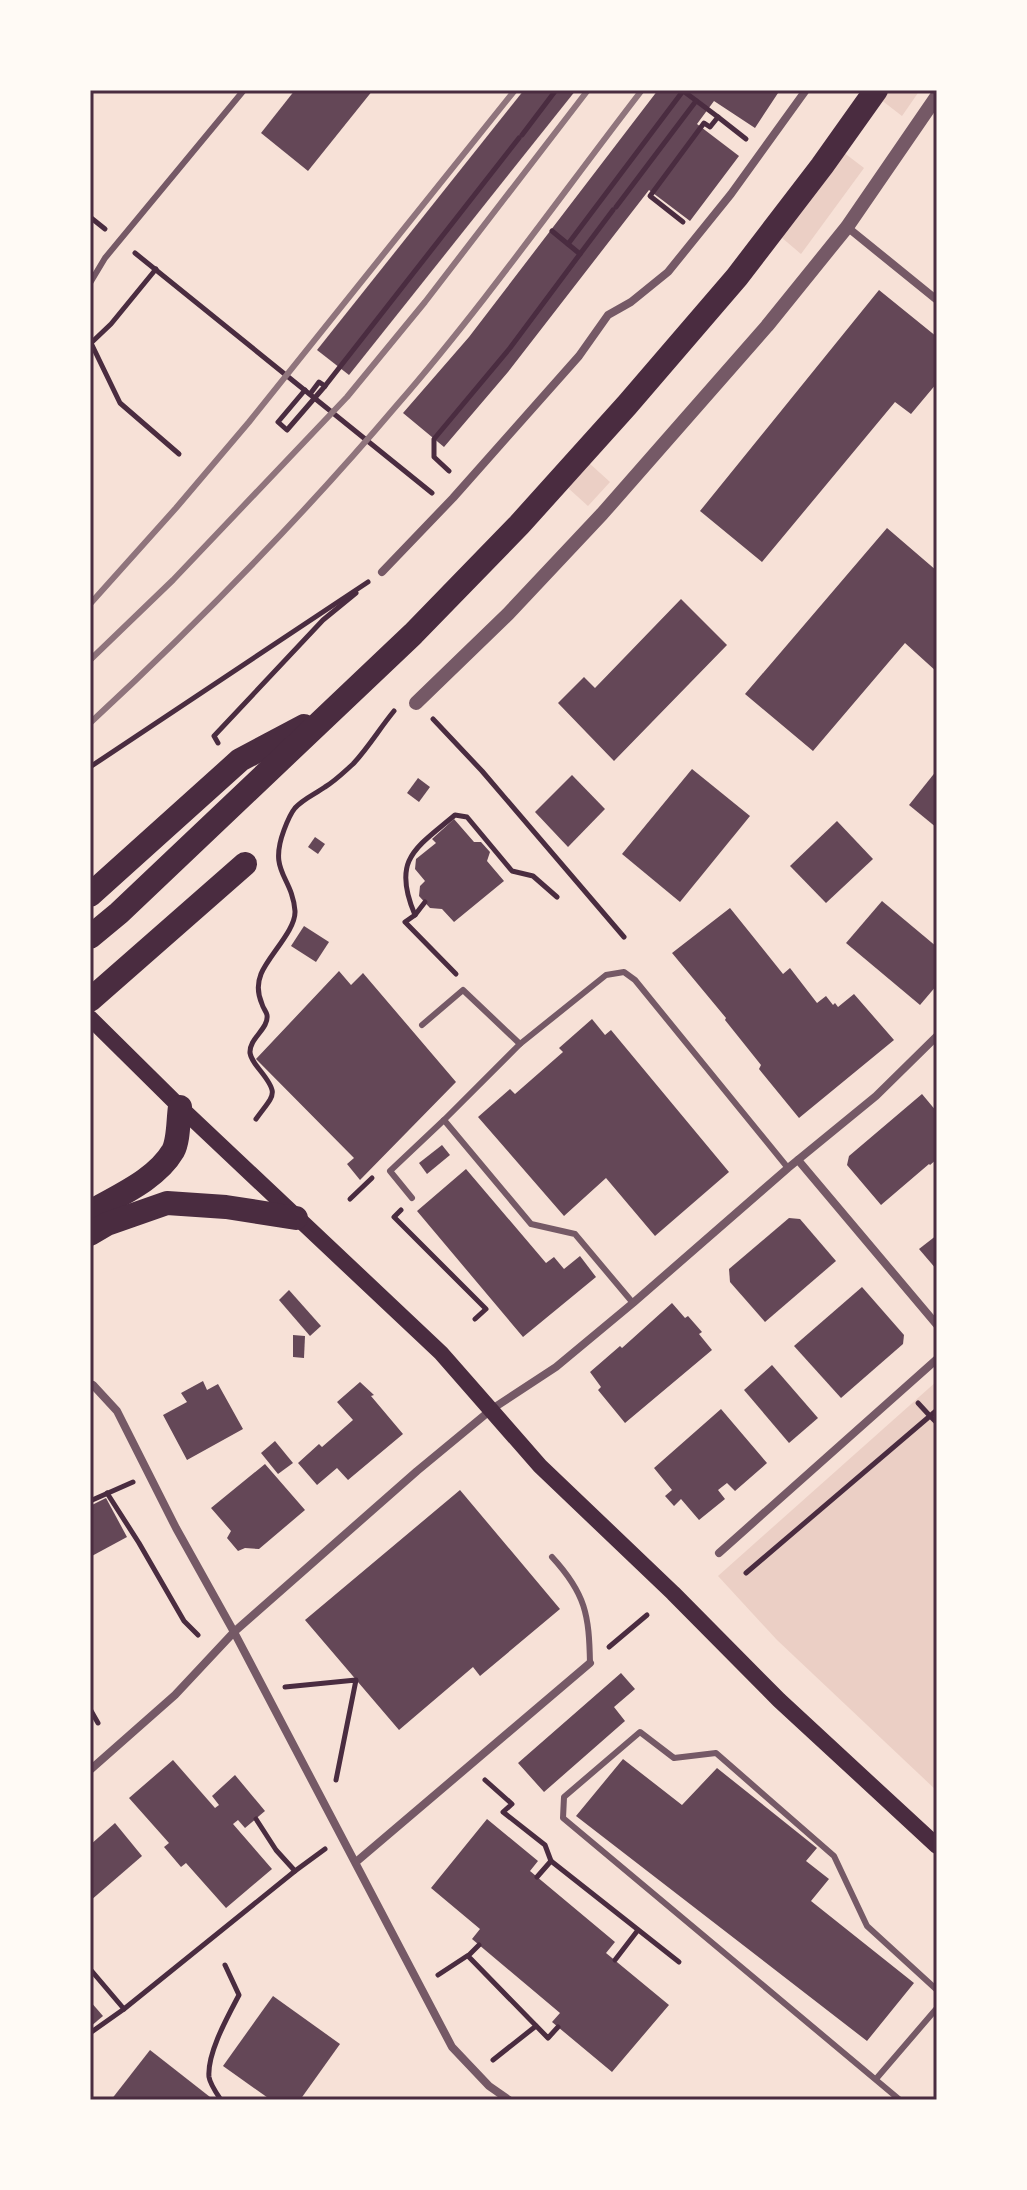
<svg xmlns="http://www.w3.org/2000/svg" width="1027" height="2190" font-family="'Varela Round',sans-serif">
<rect width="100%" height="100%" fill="#f7e1d7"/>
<g fill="#ebcfc5">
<path d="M886,90H920L902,116L880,99Z"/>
<path d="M843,152L864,168L801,254L781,237Z"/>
<path d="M589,463L610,482L588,506L567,487Z"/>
<path d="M937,1381V1791L777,1640L718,1576Z"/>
</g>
<g fill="#644757">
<path d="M295,90H373L308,171L261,133Z"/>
<path d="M524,90H576L349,375L317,350Z"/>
<path d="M658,90H780L755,128L714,101L697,124L739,156L690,221L649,190L508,372L444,447L403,413L469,337Z"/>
<path d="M879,290L937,337V383L911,414L895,402L762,562L700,511Z"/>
<path d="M887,528L937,571V672L905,643L813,751L745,694Z"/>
<path d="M681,599L727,645L614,761L558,703L584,677L595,688Z"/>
<path d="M692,769L750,816L680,902L622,854Z"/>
<path d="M937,770V828L909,805Z"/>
<path d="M572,775L605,809L568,847L535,812Z"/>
<path d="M418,778L430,787L419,802L407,793Z"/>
<path d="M454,819L474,842H481L490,852L487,861L504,881L454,922L442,909L430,908L419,896L420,886L425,881L415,869L416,859L436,843L432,839Z"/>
<path d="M837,821L873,859L826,903L790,866Z"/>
<path d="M315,837L325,844L318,854L308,847Z"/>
<path d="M882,901L937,947V985L920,1005L846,943Z"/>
<path d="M730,908L783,974L790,968L817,1003L826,996L833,1005L835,1003L838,1007L854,994L894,1040L799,1118L759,1069L761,1065L725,1020L726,1018L672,953Z"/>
<path d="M304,926L329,942L316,962L291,946Z"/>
<path d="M339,971L351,985L363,973L456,1082L360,1180L347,1164L354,1158L256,1059Z"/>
<path d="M592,1019L605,1035L611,1030L729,1172L655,1236L606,1178L564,1216L478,1117L510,1089L515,1094L563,1052L559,1048Z"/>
<path d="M922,1094L937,1112V1159L930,1165L929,1164L881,1205L847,1165L849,1156Z"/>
<path d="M442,1145L450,1155L427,1174L419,1163Z"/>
<path d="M466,1169L546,1263L554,1257L564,1269L580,1256L596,1277L523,1337L417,1211Z"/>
<path d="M789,1218L800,1219L836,1261L765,1322L730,1282L729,1269Z"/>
<path d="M937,1235V1270L919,1249Z"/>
<path d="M862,1287L904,1335L903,1344L841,1398L794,1346Z"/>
<path d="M289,1290L321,1326L310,1336L279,1300Z"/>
<path d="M672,1303L685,1318L688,1316L702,1332L699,1334L712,1350L625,1423L598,1390L601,1387L590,1372L620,1346L622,1348Z"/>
<path d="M293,1335L305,1336L304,1358L293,1357Z"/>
<path d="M772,1365L818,1418L789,1443L744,1390Z"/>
<path d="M203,1381L207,1390L218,1384L243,1429L187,1460L163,1415L187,1402L181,1393Z"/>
<path d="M360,1382L374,1395L371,1396L403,1434L348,1480L337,1468L317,1485L298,1463L319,1444L322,1447L353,1420L337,1402Z"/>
<path d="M721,1409L767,1463L735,1491L727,1483L718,1490L725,1499L699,1520L681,1499L674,1506L665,1496L672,1490L654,1468Z"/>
<path d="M275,1441L293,1463L278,1474L261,1453Z"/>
<path d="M265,1464L305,1510L259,1549L245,1548L238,1551L227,1538L231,1531L211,1508Z"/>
<path d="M460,1490L560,1609L480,1676L473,1667L399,1730L305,1620Z"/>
<path d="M106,1498L127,1537L90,1557V1506Z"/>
<path d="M621,1673L635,1689L614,1707L625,1721L544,1792L518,1763Z"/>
<path d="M623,1759L682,1805L717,1768L817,1848L806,1861L829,1879L811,1901L914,1983L867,2041L576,1816Z"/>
<path d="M173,1760L215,1808L219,1805L212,1796L235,1775L265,1811L245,1828L238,1820L233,1824L272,1869L226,1908L186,1863L181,1867L164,1847L169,1843L129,1798Z"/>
<path d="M487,1819L538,1861L530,1871L615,1942L606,1953L669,2005L612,2072L552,2022L560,2013L472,1939L480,1929L431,1888Z"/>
<path d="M115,1823L142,1856L90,1901V1845Z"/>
<path d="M273,1996L340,2044L300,2100H271L223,2066Z"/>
<path d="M90,2001L103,2016L90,2027Z"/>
<path d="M150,2050L210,2097L207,2100H111Z"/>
</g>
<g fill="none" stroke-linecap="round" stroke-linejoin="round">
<g stroke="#4a2c40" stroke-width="5">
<path d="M682,90L718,117L710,127L704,123L650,196L683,222"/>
<path d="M718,117L746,139"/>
<path d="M522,135L556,90"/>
<path d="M616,207L696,101"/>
<path d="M90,217L105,229"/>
<path d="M568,244L683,91"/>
<path d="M135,253L432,493"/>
<path d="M580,254L613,210"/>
<path d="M91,343L120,403L179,454"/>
<path d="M91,343L111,324L156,269"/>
<path d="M305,390L278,422L287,430L325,386L519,138"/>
<path d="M310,394L319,382L325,386"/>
<path d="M449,471L434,457V439L510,348L580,254L552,231"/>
<path d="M433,719L482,771L624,937"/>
<path d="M218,743L214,736L323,620L356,593"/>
<path d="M90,767L368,582"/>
<path d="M425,902L415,915L405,922L456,974"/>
<path d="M415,915C391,859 416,848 455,815L467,817L512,871L533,876L557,897"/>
<path d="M256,1119C274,1094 280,1095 259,1069C255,1064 251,1059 250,1053C249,1038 269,1029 267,1015C266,1011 263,1008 262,1004C258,995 257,984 261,974C268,956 296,930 295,911C292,875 268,873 284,830C287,822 290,814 295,808C303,799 315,794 325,787C335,781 344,772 353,764C368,748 380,728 394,711"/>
<path d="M350,1199L372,1178"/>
<path d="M401,1210L394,1217L486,1309L475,1319"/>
<path d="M918,1403L930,1416L937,1410"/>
<path d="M107,1493L139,1543L184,1621L198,1635"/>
<path d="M90,1501L133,1482"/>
<path d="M746,1573L930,1416L937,1423"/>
<path d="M609,1647L647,1615"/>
<path d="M285,1687L356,1680L336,1780"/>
<path d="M90,1709L98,1723"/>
<path d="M485,1780L512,1804L503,1812L545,1845L551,1861L537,1877"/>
<path d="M256,1819L276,1850L295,1871L325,1849"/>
<path d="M551,1861L679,1962"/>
<path d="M479,1945L468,1956L548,2038L558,2027"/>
<path d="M615,1960L638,1930"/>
<path d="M90,1969L124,2009"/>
<path d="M438,1975L467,1956"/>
<path d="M90,2033L124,2009L295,1871"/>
<path d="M493,2060L536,2026"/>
<path d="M221,2100C217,2094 210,2084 209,2077C207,2053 228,2016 239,1995L225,1965"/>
</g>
<g stroke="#755966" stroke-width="6">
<path d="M90,283L105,258L244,90"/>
<path d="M422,1025L463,990L520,1044"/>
<path d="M444,1120L531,1224L575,1234L633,1303"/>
<path d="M412,1198L390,1171L444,1120L520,1044L606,975L624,972L635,980L788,1168"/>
<path d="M552,1557C586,1594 589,1615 590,1663"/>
<path d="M876,2079L937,2008"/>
<path d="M900,2100L563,1818L564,1797L640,1732L674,1758L716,1753L834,1856L867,1926L937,1990"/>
</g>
<g stroke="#755966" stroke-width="8">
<path d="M847,227L937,300"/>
<path d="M382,572L453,498L579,356L608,315L631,302L668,272L731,194L806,90"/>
<path d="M798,1160L937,1325"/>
<path d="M93,1385L117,1411L176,1528L234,1632L452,2047L489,2086L509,2100"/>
<path d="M719,1553L937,1359"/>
<path d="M90,1770L175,1695L234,1632L417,1471L492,1409L556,1367L633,1303L788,1168L876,1096L937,1036"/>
<path d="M356,1862L590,1663"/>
</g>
<path stroke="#755966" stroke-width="14" d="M416,703L508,614L602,514L767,326L847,227L937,96"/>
<path stroke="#4a2c40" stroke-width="16" d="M90,1018L180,1107L441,1353L540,1466L673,1593L779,1700L937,1846"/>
<g stroke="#4a2c40" stroke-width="24">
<path d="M90,895L240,760L304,726"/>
<path d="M90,937L119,913L413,634L519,525L627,405L737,277L822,166L876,90"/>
<path d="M90,1000L245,864"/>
<path d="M90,1212C117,1196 156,1180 173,1151C179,1140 178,1119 180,1107"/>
<path d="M90,1234L107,1224L167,1203L226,1207L296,1218"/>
</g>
<g stroke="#8f747c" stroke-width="6">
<path d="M90,604L176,508L249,422L515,90"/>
<path d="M90,660L173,580L347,397L425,302L588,90"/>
<path d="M90,723C198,623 302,517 397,405C484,305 561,195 642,90"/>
</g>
</g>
<rect width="1027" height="2190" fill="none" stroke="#fffaf5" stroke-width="184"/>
<rect x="92" y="92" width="843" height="2006" fill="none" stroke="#4a2c40" stroke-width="3"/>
</svg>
